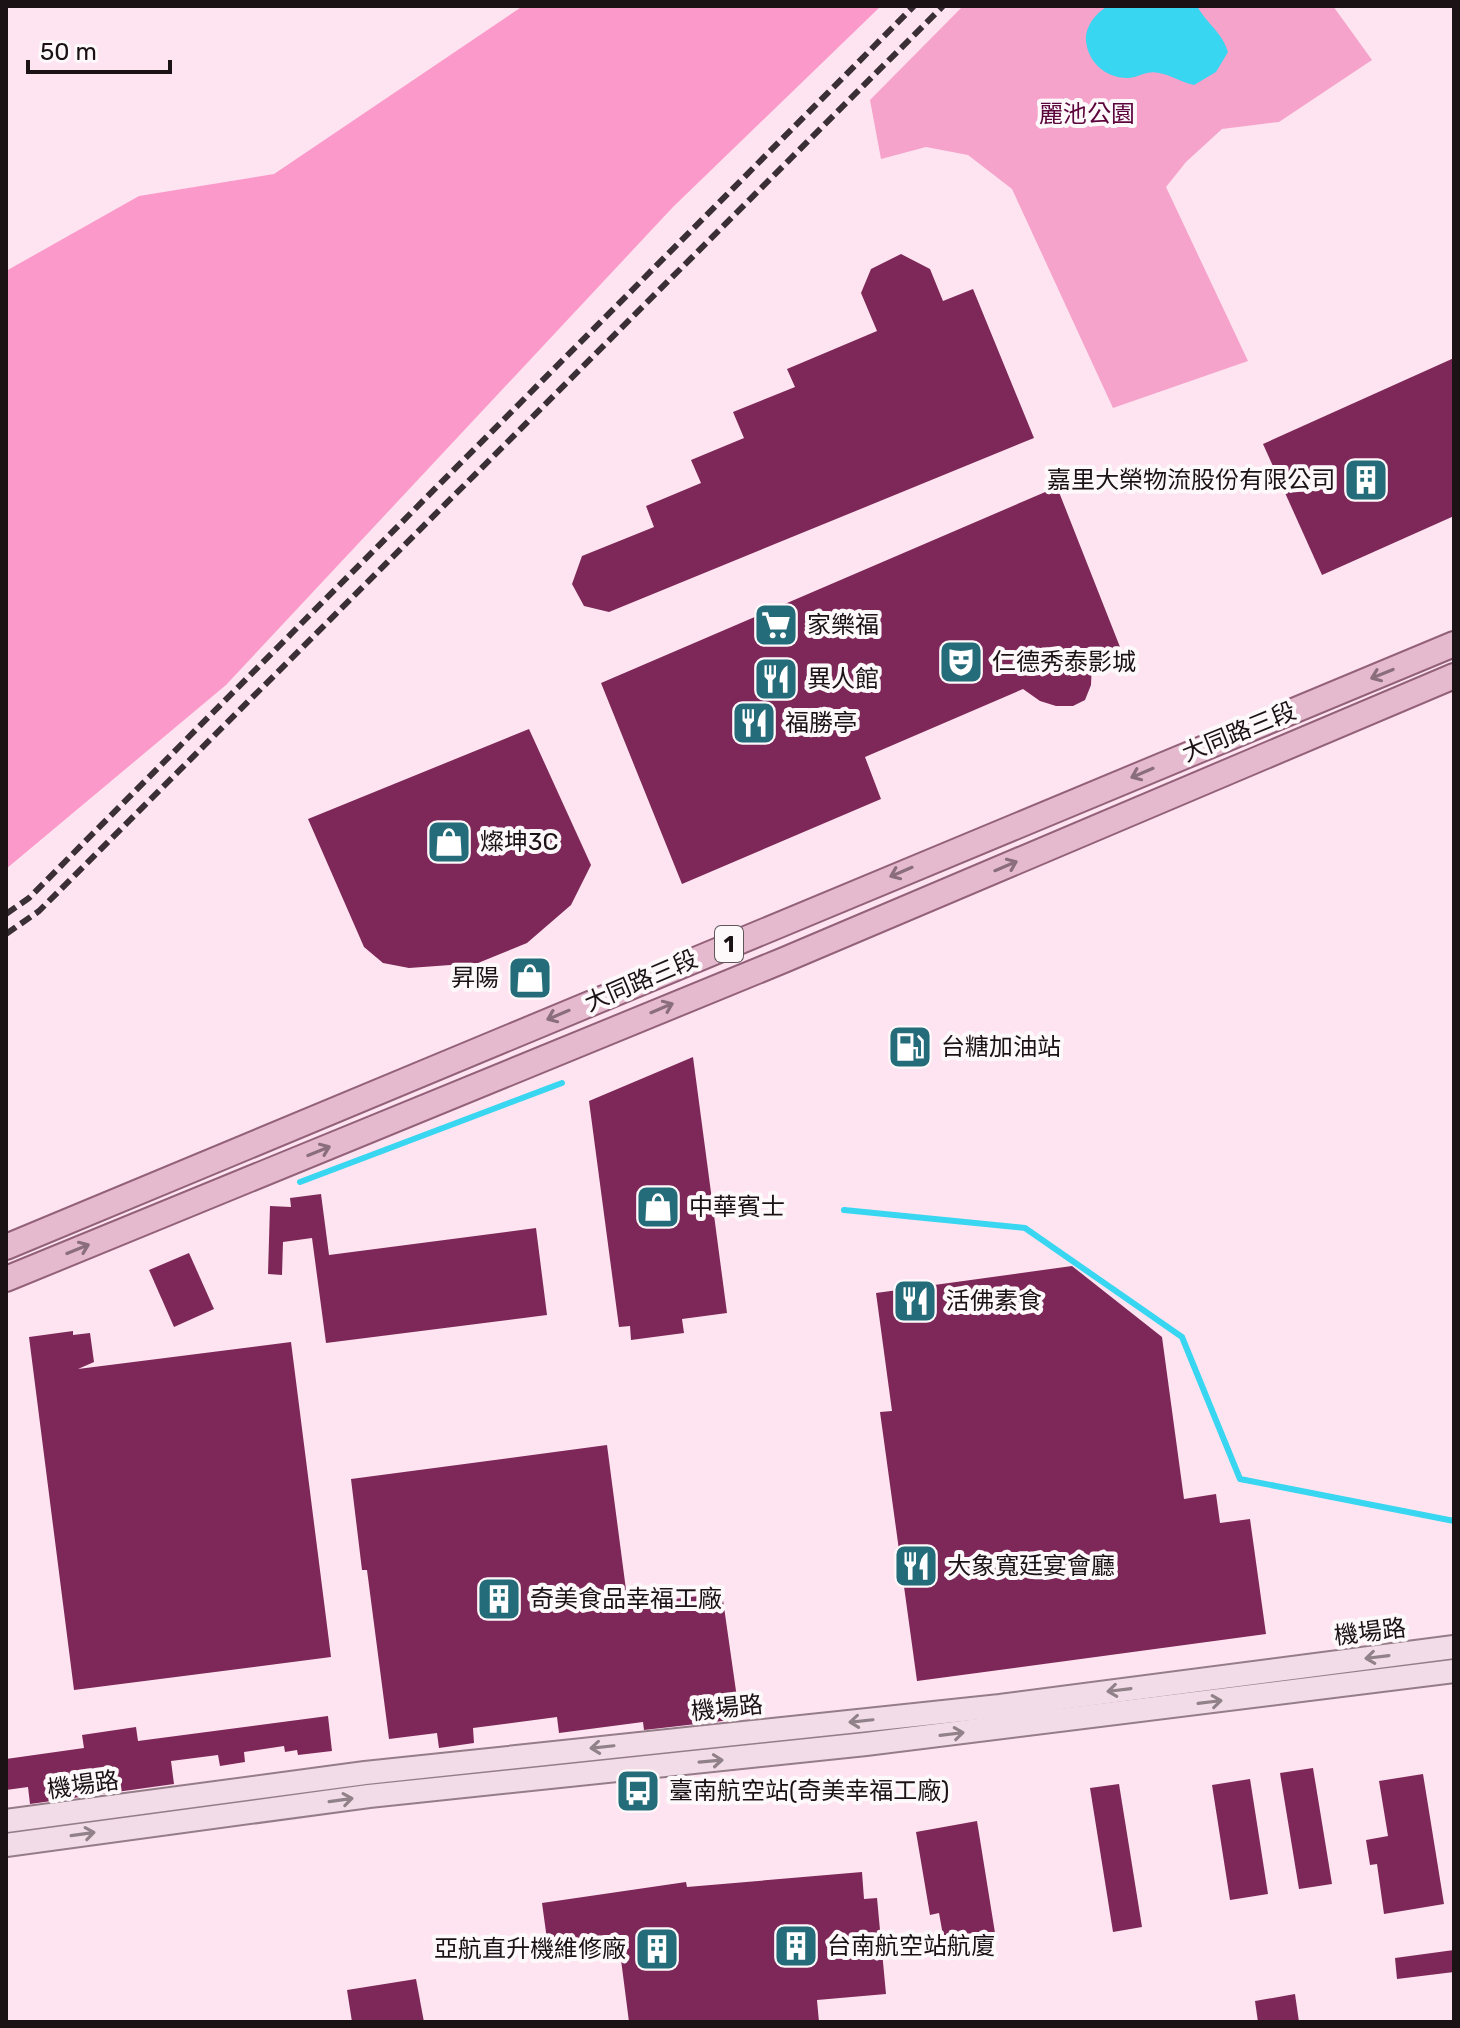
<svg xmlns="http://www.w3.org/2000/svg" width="1460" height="2028" font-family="Rubik,'Noto Sans TC',sans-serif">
<rect width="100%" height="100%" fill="#fee4f0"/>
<path fill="#f5a3cb" d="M963,6H1333L1372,60L1279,122L1222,129L1186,162L1166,187L1248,361L1113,408L1012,189L968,155L926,147L881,159L870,100Z"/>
<path fill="#fb9aca" d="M523,6H881L673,207L226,685L6,869V271L139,196L274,174Z"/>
<path fill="#38d6f0" d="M1108,6H1197C1207,24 1222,32 1228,52L1216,72L1194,85C1181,82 1171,75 1159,73C1147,70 1140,77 1129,78C1106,79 1088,62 1086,41C1085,26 1096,13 1108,6Z"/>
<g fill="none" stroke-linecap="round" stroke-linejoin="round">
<g stroke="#38d6f0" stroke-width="6">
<path d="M300,1182L562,1083"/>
<path d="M844,1210L1025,1228L1182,1337L1240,1479L1454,1521"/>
</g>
</g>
<g fill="#7d2858">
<path d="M901,254L930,269L943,301L973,289L1034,438L609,612L584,606L572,584L582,556L654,527L646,506L701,483L691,460L744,438L733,412L795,387L787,369L877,331L861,293L871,269Z"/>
<path d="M1454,358V516L1322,575L1263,444Z"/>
<path d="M1057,487L1120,647L1092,659L1091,685L1085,700L1073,706H1056L1040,701L1023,689L865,757L881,799L682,884L601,683Z"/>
<path d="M529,729L591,865L571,905L527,943L478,963L409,968L383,963L364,947L308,819Z"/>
<path d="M693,1057L727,1313L682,1319L684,1333L631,1340L630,1326L619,1327L589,1101Z"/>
<path d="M321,1194L329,1255L536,1228L547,1315L326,1343L312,1238L283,1242L282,1275L268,1274L270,1206L291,1207L290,1198Z"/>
<path d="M189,1253L214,1309L174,1327L149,1270Z"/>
<path d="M1072,1266L1162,1337L1184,1499L1216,1494L1220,1523L1250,1519L1266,1634L917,1681L880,1412L892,1411L876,1293Z"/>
<path d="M73,1331V1335L90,1333L94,1362L78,1369L291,1342L331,1657L74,1690L29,1337Z"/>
<path d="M607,1445L628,1605L722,1593L740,1719L644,1730L643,1722L559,1733L557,1717L473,1728L474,1743L439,1748L437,1733L389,1739L367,1570H362L351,1479Z"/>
<path d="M328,1716L332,1751L298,1755L297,1750L285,1752L284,1746L244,1752L245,1762L220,1766L218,1755L171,1761L174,1784L30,1804L28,1787L6,1790V1759L84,1748L82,1735L136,1727L138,1741Z"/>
<path d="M1313,1768L1332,1884L1299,1889L1280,1773Z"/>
<path d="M1423,1774L1444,1904L1384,1914L1377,1864L1370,1865L1366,1840L1388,1836L1379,1781Z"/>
<path d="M1250,1779L1268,1894L1230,1900L1212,1785Z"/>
<path d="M1119,1784L1142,1927L1113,1932L1090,1788Z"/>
<path d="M977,1821L995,1933L944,1941L939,1913L930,1915L916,1832Z"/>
<path d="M862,1872L864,1899L877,1898L886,1994L817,2000L819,2022H629L619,1944L549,1954L542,1903L686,1882L687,1887Z"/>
<path d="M1454,1950V1972L1397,1979L1395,1958Z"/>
<path d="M416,1979L424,2022H352L347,1990Z"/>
<path d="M1295,1994L1299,2022H1258L1255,2001Z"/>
</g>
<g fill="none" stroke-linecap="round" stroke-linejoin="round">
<g stroke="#957d88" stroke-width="26">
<g id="secondary">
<path d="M6,1821L365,1773L1000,1706L1454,1647"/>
<path d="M6,1845L369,1796L866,1744L1454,1671"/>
</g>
</g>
<g stroke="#936179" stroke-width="28">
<g id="primary">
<path d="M6,1247L1454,644"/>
<path d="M6,1279L784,960L1454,676"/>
</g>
</g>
<use href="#secondary" stroke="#f2dce7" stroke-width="22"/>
<use href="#primary" stroke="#e5bacf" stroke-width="24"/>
<g stroke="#3a2f34" stroke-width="6" stroke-dasharray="12 6" stroke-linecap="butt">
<path d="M6,914L29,898L914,6"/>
<path d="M6,934L39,911L943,6"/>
</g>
</g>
<defs><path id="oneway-shaft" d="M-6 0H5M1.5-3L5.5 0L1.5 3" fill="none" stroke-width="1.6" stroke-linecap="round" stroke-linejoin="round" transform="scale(2)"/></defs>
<g stroke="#8a6e7c">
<use href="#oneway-shaft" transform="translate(1382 674) rotate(158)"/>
<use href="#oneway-shaft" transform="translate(1142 773) rotate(157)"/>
<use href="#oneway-shaft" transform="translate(1006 866) rotate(-23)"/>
<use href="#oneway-shaft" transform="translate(901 872) rotate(157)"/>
<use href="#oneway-shaft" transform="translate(662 1008) rotate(-23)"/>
<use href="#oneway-shaft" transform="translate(558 1015) rotate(157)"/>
<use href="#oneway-shaft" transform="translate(319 1151) rotate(-22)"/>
<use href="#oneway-shaft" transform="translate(78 1249) rotate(-22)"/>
</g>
<g stroke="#918189">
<use href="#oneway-shaft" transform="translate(1377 1657) rotate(173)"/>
<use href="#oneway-shaft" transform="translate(1119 1690) rotate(173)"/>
<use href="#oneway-shaft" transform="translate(1210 1702) rotate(-7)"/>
<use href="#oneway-shaft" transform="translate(861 1721) rotate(174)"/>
<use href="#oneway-shaft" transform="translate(952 1734) rotate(-7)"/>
<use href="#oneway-shaft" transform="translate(602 1747) rotate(174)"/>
<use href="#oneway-shaft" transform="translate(711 1761) rotate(-5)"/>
<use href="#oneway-shaft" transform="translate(341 1800) rotate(-8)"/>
<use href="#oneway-shaft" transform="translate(83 1834) rotate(-8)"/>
</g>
<defs>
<g id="building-square" transform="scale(2.3)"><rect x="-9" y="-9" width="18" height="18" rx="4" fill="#246c79" stroke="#fdf8fa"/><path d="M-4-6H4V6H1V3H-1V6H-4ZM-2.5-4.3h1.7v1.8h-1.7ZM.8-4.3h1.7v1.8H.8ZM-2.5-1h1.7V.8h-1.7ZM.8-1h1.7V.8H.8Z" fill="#fff"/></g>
<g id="supermarket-square" transform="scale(2.3)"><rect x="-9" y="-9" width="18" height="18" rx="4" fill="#246c79" stroke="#fdf8fa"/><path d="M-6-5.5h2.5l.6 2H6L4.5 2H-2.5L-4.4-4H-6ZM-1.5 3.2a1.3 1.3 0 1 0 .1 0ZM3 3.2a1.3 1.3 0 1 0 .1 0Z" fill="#fff"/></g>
<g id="theatre-square" transform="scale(2.3)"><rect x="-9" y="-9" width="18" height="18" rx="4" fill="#246c79" stroke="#fdf8fa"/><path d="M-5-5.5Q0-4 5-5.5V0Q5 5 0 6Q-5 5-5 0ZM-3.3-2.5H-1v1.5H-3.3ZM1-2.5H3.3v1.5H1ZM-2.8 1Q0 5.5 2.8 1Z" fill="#fff"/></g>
<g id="restaurant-square" transform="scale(2.3)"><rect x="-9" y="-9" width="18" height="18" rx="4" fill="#246c79" stroke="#fdf8fa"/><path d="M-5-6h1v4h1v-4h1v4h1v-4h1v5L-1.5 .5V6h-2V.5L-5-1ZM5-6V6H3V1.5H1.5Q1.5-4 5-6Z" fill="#fff"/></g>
<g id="shop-square" transform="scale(2.3)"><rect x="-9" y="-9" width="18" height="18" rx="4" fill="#246c79" stroke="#fdf8fa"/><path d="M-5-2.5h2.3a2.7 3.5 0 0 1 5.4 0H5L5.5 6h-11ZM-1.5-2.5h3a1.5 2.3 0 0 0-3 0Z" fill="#fff"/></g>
<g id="fuel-square" transform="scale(2.3)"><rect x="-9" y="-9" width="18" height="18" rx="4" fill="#246c79" stroke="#fdf8fa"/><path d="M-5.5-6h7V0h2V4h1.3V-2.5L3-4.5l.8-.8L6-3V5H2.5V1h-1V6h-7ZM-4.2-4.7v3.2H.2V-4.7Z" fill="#fff"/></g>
<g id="bus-square" transform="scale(2.3)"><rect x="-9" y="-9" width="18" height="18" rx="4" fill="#246c79" stroke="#fdf8fa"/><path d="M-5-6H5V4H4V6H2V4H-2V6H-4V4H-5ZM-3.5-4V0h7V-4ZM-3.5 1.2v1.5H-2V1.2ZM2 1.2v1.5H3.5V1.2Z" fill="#fff"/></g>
</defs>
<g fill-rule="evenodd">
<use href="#building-square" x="1366" y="480"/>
<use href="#supermarket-square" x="776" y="625"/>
<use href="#theatre-square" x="961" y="662"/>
<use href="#restaurant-square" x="776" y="679"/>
<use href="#restaurant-square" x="754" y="723"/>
<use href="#shop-square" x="449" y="842"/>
<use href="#shop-square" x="530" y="978"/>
<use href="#fuel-square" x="910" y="1047"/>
<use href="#shop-square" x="658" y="1207"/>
<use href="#restaurant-square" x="915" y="1301"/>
<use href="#restaurant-square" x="916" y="1566"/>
<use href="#building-square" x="499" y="1599"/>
<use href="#bus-square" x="638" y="1791"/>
<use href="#building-square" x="796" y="1946"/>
<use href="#building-square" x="657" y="1949"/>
</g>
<g text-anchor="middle" stroke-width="8" stroke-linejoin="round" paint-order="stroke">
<rect fill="#fdf8fa" stroke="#5f575a" stroke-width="2" x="715" y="926" width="28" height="36" rx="6"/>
<g font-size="22" font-weight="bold" fill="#1b1216">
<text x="729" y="952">1</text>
</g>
<g font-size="24" fill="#5c043c" stroke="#fdf8fa">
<text x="1087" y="122">麗池公園</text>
</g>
<g font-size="24" fill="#1b1216" stroke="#fdf8fa" text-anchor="start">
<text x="1335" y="488" text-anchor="end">嘉里大榮物流股份有限公司</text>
<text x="807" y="633">家樂福</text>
<text x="992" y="670">仁德秀泰影城</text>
<text x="807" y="687">異人館</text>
<text x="785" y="731">福勝亭</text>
<text x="480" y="850">燦坤3C</text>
<text x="499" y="986" text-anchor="end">昇陽</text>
<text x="941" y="1055">台糖加油站</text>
<text x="689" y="1215">中華賓士</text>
<text x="946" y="1309">活佛素食</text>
<text x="947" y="1574">大象寬廷宴會廳</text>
<text x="530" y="1607">奇美食品幸福工廠</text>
<text x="669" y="1799">臺南航空站(奇美幸福工廠)</text>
<text x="827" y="1954">台南航空站航廈</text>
<text x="626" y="1957" text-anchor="end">亞航直升機維修廠</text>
</g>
<g font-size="24" fill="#1b1216" stroke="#fdf8fa">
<text transform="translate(1239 732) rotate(-22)" y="8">大同路三段</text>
<text transform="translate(641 981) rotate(-23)" y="8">大同路三段</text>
<text transform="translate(1370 1632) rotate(-7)" y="8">機場路</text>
<text transform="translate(727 1708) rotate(-6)" y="8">機場路</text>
<text transform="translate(83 1785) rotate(-8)" y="8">機場路</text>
</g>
</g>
<rect width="1460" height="2028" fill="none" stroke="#1b1216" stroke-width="16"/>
<path d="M28 60v12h142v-12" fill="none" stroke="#1b1216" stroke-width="4"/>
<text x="40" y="60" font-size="24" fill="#1b1216" stroke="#fdf8fa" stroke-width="6" paint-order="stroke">50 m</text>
</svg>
